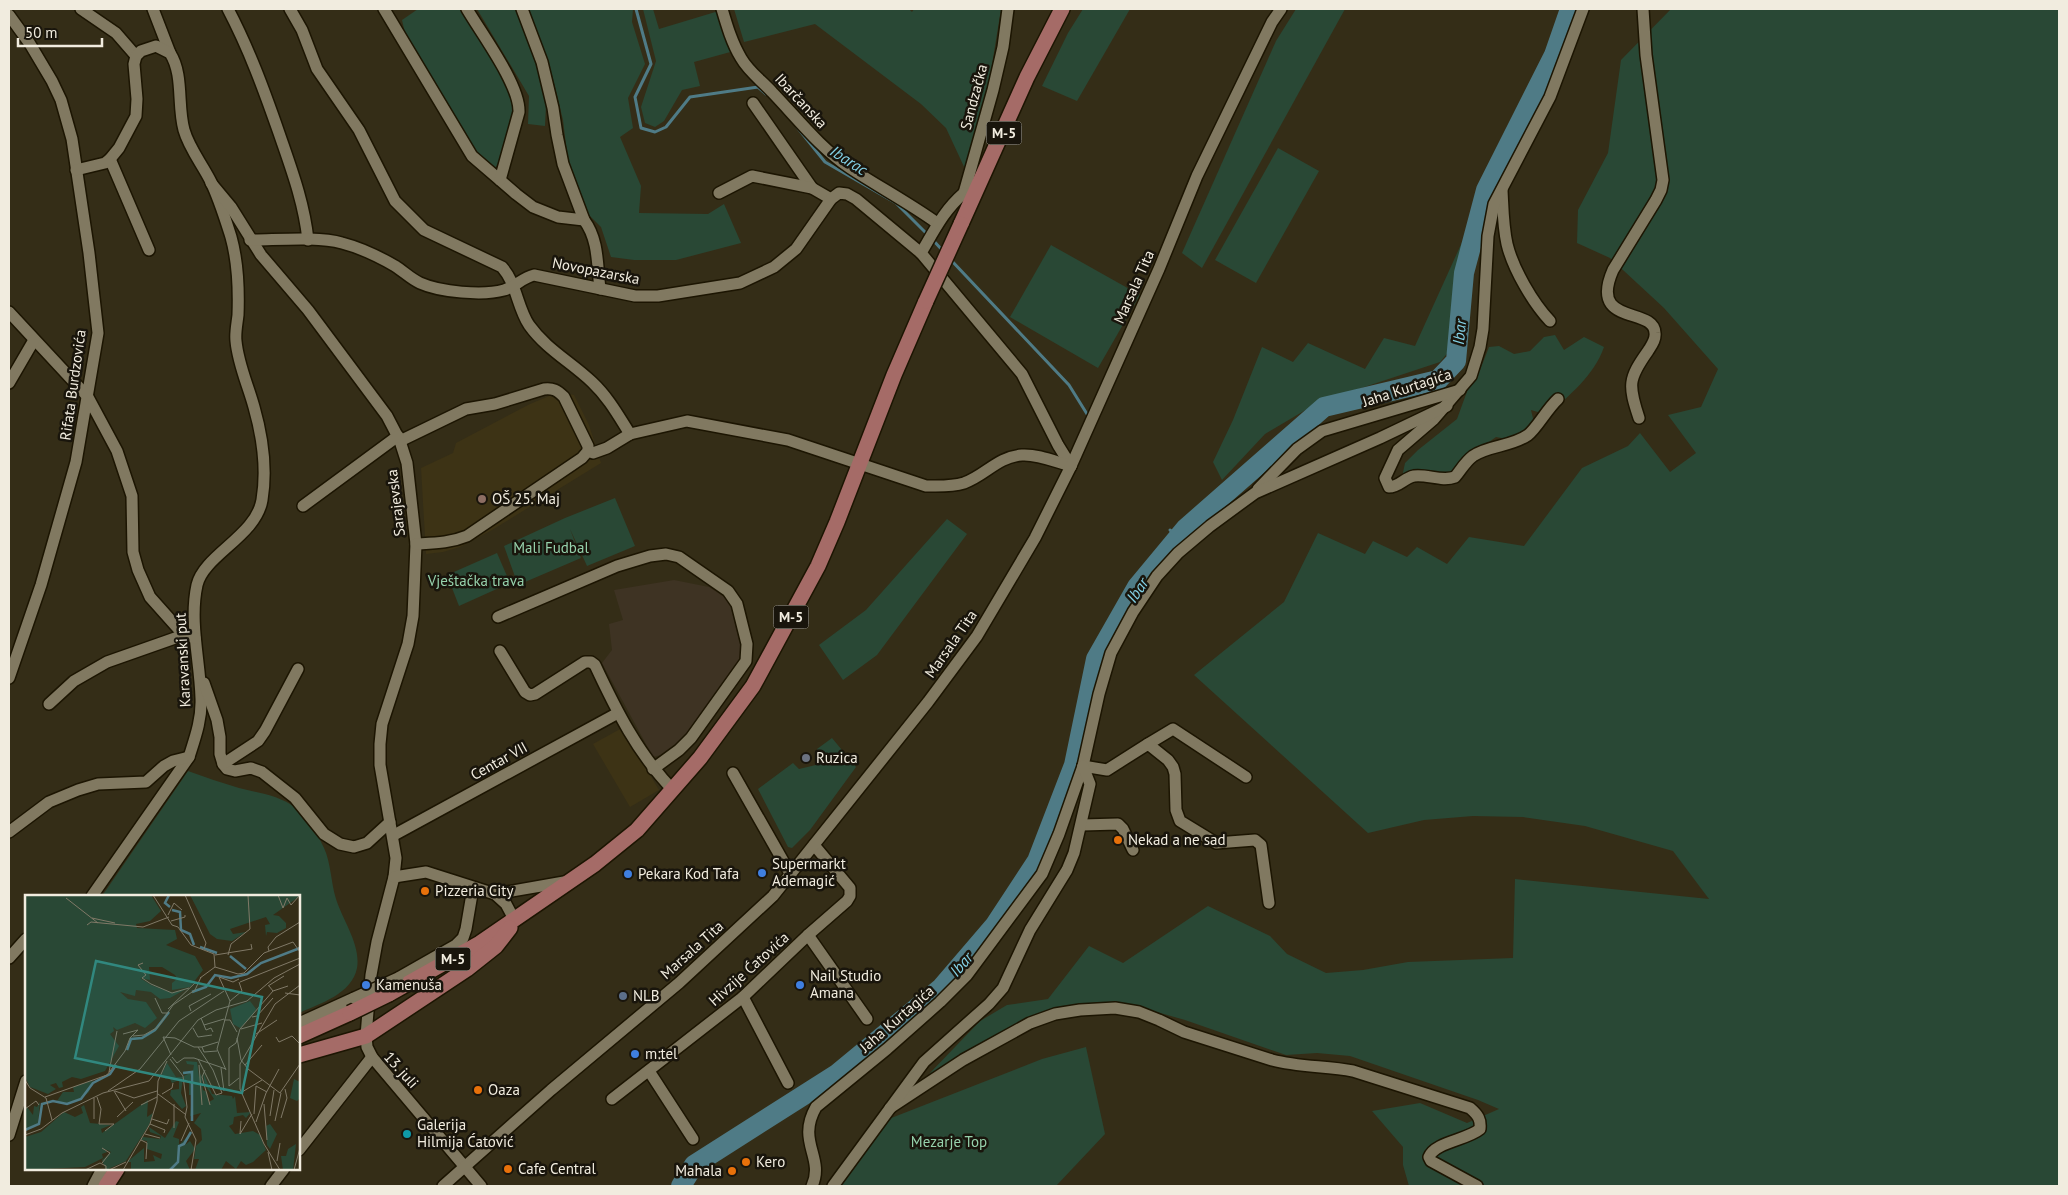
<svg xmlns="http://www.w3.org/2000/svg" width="2068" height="1195" font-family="'PT Sans',sans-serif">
<rect width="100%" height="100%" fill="#342d17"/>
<g fill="#3d3315">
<path d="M559,392L574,395L589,425L601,463L492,530L460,547L443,552L426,554L421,468L453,453L456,443L530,404Z"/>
<path d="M622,728L659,790L630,807L593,744Z"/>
</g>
<path fill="#3e3323" d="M674,580L709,587L735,604L751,661L690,747L653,757L602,663L612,650L609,624L623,620L614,590Z"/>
<g fill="#294835">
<path d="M418,9H462L503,77L517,110L507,148L496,167H487L478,157L405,33L402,20Z"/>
<path d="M477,9H519L547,84L545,126L528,124L529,96Z"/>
<path d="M527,9H633L632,22L645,64L628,98L633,128L620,137L641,186L639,213L708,214L724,204L741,243L676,260H634L611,257L601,227L588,214L568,162L563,120L552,75Z"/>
<path d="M643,9H653L659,29L722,10L734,51L694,62L700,86L682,90L664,121L655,127L645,123L641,107L656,61Z"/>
<path d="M734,9H909L912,12L914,9H1001L991,71L966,171L946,128L921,104L815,24L744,42Z"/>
<path d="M1083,9H1130L1077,101L1042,86L1068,33Z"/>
<path d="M1296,9H1345L1202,268L1182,253L1276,41Z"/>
<path d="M1671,9H2059V1186H1409L1403,1165V1147L1372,1111L1420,1103L1467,1123L1499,1109L1478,1100L1350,1056L1317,1053L1286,1055L1185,1020L1139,1007L1047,1020L1015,1035L919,1094L930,1073L980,1021L1007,1005L1048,999L1089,946L1123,963L1208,906L1270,936L1287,954L1326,973L1363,970L1408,962L1513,958L1515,879L1709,899L1673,851L1585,826L1523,817L1473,816L1424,820L1368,833L1194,675L1284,602L1318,533L1365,554L1373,541L1407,557L1417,547L1447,564L1469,537L1524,546L1582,468L1628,446L1640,433L1670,472L1696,453L1668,415L1701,407L1718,369L1664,308L1610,258L1577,243L1578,210L1608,153L1621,60Z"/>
<path d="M1278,148L1319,171L1256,283L1215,260Z"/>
<path d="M1463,240L1450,350L1440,362L1319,402L1265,434L1222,480L1213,462L1233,420L1262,347L1293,362L1308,343L1365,369L1384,338L1415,346Z"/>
<path d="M1051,245L1140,295L1098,368L1010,317Z"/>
<path d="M1555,335L1564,350L1584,337L1604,347C1594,376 1569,395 1548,415L1531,410L1535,427L1512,440L1496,437L1482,447L1453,475L1401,482L1405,463L1418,450L1457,419L1469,386L1480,370L1489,347L1499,346L1514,354L1530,351L1544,337Z"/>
<path d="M615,498L635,546L587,566L570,529L581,558L518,585L504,546L565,518Z"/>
<path d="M947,519L967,534L877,655L843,680L819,645L866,610Z"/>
<path d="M497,553L510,583L459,606L447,575Z"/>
<path d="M832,738L856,767L810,830L792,848L788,847L758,789L793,763L799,769L820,764L817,749Z"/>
<path d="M188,771C205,777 222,783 239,788C258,793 279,795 296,808C309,818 317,833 324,848C331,863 331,883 336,899C343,921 361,945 357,968C352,994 319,1004 299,1013V896H102Z"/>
<path d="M1086,1047L1105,1134L1056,1186H841L881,1122L1042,1059Z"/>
</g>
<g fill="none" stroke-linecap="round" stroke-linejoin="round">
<g stroke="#4f7b86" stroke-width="3">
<path d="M636,9L651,64L635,97L641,128L655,132L666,127L690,97L758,87L766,94"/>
<path d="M797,127L825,162L896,203L928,235"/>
<path d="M932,239L943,251"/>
<path d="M950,259L1069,385L1087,414"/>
<path d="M1170,530L1178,537"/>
</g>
<path stroke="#4f7b86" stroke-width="20" d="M681,1186L694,1165L837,1074L941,988L995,925L1037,861L1074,765L1096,659L1137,587L1186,528L1324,407L1438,380L1456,361L1464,273L1486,190L1554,55L1570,9"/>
<g stroke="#1c1502" stroke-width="14">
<g id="minor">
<path d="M81,9L116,33L136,56"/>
<path d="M153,9L170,53"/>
<path d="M228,9C249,49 264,90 279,133C291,168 304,202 308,240"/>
<path d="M290,9L302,30L317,69L359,130L395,201L424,230L502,267C517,284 517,307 529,325C546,349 571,362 592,382C608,397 618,415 630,434"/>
<path d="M384,9L472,156L516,194L533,207L558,217L584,220C599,240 597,265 600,289"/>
<path d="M467,9C481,33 520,85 519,112L500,180"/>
<path d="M522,9L542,62L553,108L557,135L563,164L584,220"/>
<path d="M722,9C727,26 732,43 741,58C749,72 761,80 772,92C797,118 820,148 850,168C879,187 909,203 937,223"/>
<path d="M9,15L30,44L52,81L61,100L72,139L89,253L98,333L76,462L41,585L9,678"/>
<path d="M753,103L812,188"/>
<path d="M110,159L149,250"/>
<path d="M76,170L105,163L110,159L119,148L136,116L137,99L134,64L136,56L141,51L156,46L170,53C184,75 177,105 184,130C189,148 202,164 210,180C219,198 225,218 231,237C238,262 239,288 238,315C237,324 235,333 236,341C238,364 248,385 254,407C262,435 267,470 262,500C256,536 204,555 197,585C189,622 200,661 201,698C202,719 195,738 189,757L92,896"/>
<path d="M211,183L231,207L261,255L308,310L387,416L400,441L407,463L416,544L413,616L408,644L382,724L380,744V765L396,858L394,877L377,942L371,975L366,1036L367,1047L372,1057L481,1186"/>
<path d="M1502,190C1503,208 1503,226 1507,244C1513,269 1533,303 1550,321"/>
<path d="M719,193L752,176L812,188L831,199"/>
<path d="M964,193L993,90L1003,47L1008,9"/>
<path d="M973,197L964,193C944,210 934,231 921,253L1022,374L1058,445L1071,466"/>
<path d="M250,240C276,240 318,236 342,243C361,248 378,256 395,266C403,271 411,279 420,283C440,292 483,296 504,290C515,287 522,278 534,275L635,296H658L740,283L774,267L796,249L831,199L839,193L847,194L856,199L921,253"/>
<path d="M9,312L88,397L117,451L132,496L133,552L138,570L150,597L183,634L195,638"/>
<path d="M9,383L34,340"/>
<path d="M1558,399C1547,409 1537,428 1528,435C1511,447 1489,445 1473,456C1465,462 1461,470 1455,477C1442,482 1427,474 1414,476C1404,478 1399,487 1389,487L1385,478L1398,450L1434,419L1471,376L1480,347L1483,329L1488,236L1494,204L1550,97L1583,9"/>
<path d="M1639,418C1628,385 1628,379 1648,351C1651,346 1656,340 1655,333C1654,306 1588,327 1613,270L1656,200L1661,190L1663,180L1646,55L1643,9"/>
<path d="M400,441L466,409L495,404L544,389C553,388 557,390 564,397L588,446V451L582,458L467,536C450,543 434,543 416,544"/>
<path d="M588,451L593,453L607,448L630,434L687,421L788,440L926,486C939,486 951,487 964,483C986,475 997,457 1022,455C1038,454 1056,462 1071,466"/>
<path d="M1258,489L1297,449L1322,431L1460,390"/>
<path d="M303,506L398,436"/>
<path d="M498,617L617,566L650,556L666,554L679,557L728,591L737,604L747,644L746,661L691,738L679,750L653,769"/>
<path d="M500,651L525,692L530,695L535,694L585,662H591L595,665C616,710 638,754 673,790"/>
<path d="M204,683L217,720L220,737V754L223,764L227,769L235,771L251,768L262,772L295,798L324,834L340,844L354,847L367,843L390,822"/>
<path d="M49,704L74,681L107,662L178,637L183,634"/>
<path d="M1148,744L1173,729L1246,777"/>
<path d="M223,764L258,741L265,731L298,669"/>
<path d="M1083,766L1107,770L1148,744L1168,760L1173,767L1175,774L1176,810L1180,821L1216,843L1255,840L1261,845L1269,903"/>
<path d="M733,773L791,875"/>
<path d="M1082,825L1118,824L1123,829L1133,850"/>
<path d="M9,832L49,802L78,790L98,784L146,782L164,766L173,761L189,757"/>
<path d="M394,835L618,713"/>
<path d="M394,877L426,872L495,894L506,904L515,921"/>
<path d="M495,894L564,882"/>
<path d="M808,935L867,1019"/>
<path d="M9,958L26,939"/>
<path d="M398,978L456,945L463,938L466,929L473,888"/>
<path d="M743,997L788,1083"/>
<path d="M299,1023L354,998"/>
<path d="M649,1071L693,1139"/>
<path d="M612,1099L743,997L808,935L847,901L850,896V888L814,845"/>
<path d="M890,1108L963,1060L1030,1023L1055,1014L1080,1010L1115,1008L1139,1012L1159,1020L1184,1032L1272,1060C1298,1067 1326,1066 1353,1071L1470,1108C1478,1115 1481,1119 1480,1129C1467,1140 1435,1142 1429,1157L1431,1161L1477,1186"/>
<path d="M9,1135L26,1081"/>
<path d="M299,1150L372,1057"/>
<path d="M93,1186L102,1169"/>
<path d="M271,1186L284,1169"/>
<path d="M443,1186L551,1090L679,983L773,896L928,702L977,636L1035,538L1071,466L1159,269L1197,176L1272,22L1281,9"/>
<path d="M812,1186C825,1157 796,1142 816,1107L887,1049L940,1002L967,975L1042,874L1059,834L1083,766L1099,694L1111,653L1133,612L1157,576L1178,553L1210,526L1255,493L1380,438L1447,406"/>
<path d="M833,1186L924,1062L989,1004L1003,988L1030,930L1067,870L1074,853L1090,784L1083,766"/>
</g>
</g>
<g stroke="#1c1502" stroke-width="18">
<g id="major">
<path d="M961,224L1027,77L1062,9"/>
<path d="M389,994L480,943L595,864L637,830L700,758L753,686L818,566L837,522L894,375L926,301"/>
<path d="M299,1036L350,1013"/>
<path d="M299,1055L366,1036L467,969L496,946L510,928"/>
<path d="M106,1186L117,1169"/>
</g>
</g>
<use href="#minor" stroke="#817961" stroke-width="11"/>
<use href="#major" stroke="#a56b67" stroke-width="15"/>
<g stroke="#1c1502" stroke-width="14" stroke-linecap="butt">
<path id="minor-bridge" d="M354,998L398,978"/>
</g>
<g stroke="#1c1502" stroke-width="18" stroke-linecap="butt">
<g id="major-bridge">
<path d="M926,301L961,224"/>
<path d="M350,1013L389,994"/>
</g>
</g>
<use href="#minor-bridge" stroke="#817961" stroke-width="11"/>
<use href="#major-bridge" stroke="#a56b67" stroke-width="15"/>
</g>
<circle fill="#8d6e63" stroke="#19150c" stroke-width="2" cx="482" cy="499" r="5"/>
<circle fill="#6b7280" stroke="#19150c" stroke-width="2" cx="806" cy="758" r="5"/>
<g fill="#e8710a" stroke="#19150c" stroke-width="2">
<circle cx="1118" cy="840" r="5"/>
<circle cx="425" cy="891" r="5"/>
<circle cx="478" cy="1090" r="5"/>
<circle cx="746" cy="1162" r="5"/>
<circle cx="508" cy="1169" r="5"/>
<circle cx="732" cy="1171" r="5"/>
</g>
<g fill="#3f7fe0" stroke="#19150c" stroke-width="2">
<circle cx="762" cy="873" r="5"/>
<circle cx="628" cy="874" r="5"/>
<circle cx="366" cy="985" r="5"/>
<circle cx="800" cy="985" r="5"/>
<circle cx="635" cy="1054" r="5"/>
</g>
<circle fill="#5c6f8a" stroke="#19150c" stroke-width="2" cx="623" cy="996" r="5"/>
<circle fill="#0f9aa8" stroke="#19150c" stroke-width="2" cx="407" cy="1134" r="5"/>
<g text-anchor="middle" stroke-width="5" stroke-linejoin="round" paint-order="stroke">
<g fill="#19150c" stroke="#b0aca0" stroke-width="1">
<rect x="986.5" y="121.5" width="35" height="23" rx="4"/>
<rect x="773.5" y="605.5" width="35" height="23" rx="4"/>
<rect x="435.5" y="947.5" width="35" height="23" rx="4"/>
</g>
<g font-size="14" font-weight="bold" fill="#f1ecdf">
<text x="1004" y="138">M-5</text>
<text x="791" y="622">M-5</text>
<text x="453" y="964">M-5</text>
</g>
<g font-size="15" fill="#f1ecdf" stroke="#19150c">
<text transform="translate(974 97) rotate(-75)" y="5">Sandzačka</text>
<text transform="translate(801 101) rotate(47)" y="5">Ibarčanska</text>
<text transform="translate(596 271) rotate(11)" y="5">Novopazarska</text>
<text transform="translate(1134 287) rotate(-66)" y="5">Marsala Tita</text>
<text transform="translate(73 385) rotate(-82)" y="5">Rifata Burdzovića</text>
<text transform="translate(1407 388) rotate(-18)" y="5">Jaha Kurtagića</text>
<text transform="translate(396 503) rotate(-97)" y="5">Sarajevska</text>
<text transform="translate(951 644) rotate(-55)" y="5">Marsala Tita</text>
<text transform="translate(183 660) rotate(-93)" y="5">Karavanski put</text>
<text transform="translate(499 761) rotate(-29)" y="5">Centar VII</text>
<text transform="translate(692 950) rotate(-42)" y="5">Marsala Tita</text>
<text transform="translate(749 969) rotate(-42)" y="5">Hivzije Ćatovića</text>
<text transform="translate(897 1019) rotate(-41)" y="5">Jaha Kurtagića</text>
<text transform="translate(401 1070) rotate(48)" y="5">13. juli</text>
</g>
<g font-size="15" fill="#f1ecdf" stroke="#19150c" text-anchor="start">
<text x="492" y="504">OŠ 25. Maj</text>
<text x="816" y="763">Ruzica</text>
<text x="1128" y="845">Nekad a ne sad</text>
<text x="772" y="869">Supermarkt<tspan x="772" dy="17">Ademagić</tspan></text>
<text x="638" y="879">Pekara Kod Tafa</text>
<text x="435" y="896">Pizzeria City</text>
<text x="810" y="981">Nail Studio<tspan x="810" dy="17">Amana</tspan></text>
<text x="376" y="990">Kamenuša</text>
<text x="633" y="1001">NLB</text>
<text x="645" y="1059">m:tel</text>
<text x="488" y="1095">Oaza</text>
<text x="417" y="1130">Galerija<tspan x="417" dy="17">Hilmija Ćatović</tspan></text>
<text x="756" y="1167">Kero</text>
<text x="518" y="1174">Cafe Central</text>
<text x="722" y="1176" text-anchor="end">Mahala</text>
</g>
<g font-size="15" fill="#96d2ac" stroke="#19150c">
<text x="551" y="553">Mali Fudbal</text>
<text x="476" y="586">Vještačka trava</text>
<text x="949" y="1147">Mezarje Top</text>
</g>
<g font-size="16" font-style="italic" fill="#84d2e7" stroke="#19150c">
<text transform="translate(849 160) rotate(33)" y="6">Ibarac</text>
<text transform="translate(1459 332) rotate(-85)" y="6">Ibar</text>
<text transform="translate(1137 590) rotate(-56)" y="6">Ibar</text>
<text transform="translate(961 964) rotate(-49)" y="6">Ibar</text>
</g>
</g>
<g transform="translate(25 895)">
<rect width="275" height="275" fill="#342d17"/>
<path d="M0,0H126L136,16L125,26L111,29L112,33L150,35L152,44L141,50L170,61L178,75L165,92L147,95V88L152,84L150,80L137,72H124L125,85L115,83L126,90L147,98L161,94L145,103L135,104L126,97L111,95L110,101L95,97L103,104L121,107L132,123L120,133L110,128L92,135L88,132L89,136L85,139L94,151L80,176L56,184L47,182L37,187L38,192L34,193L31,188L25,190L31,194L23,199L5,192L0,182ZM165,0H275V1L248,20L254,21L261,28V33L252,38L242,37L241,41L240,30L245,29L241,22L205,34L208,39L221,37L207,46L192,44L185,39ZM225,106L231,114L227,121L215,133L208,129L205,114ZM161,166L172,167L174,182L176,179L178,195L182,197L184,207L189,204L180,190L178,177L187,199L207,201L208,204L210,201L212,218L226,217L221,223L218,220L209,222L208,229L204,231L210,239L228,236L235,240L241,255L228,267L221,270L216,266L211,274L201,266L196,275H170L174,264H169L171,251L177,245L176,234L169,228L176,218L165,221L167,200H164V185H159V181L167,177L165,182L166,187L169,170L162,169ZM142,168L151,182H158L156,198L161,211L157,214L145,200L146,195L154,194V185L147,188L144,182L141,184L136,181ZM269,184L275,187V203L272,206L265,203ZM68,185L64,197L56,204L42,209L29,206H32L38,197H49L48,192ZM123,205L122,222L128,218L124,230L101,266L81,275L77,265L86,257L80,254L82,257L77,259L78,263L60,272L0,275V242L16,237L39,217L50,222L58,218L56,212L59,210L65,228L86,230L76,234L77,238ZM15,207L13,229L0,234V214L2,212L8,220L9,211L12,212ZM151,226L154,227L148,242L154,244V250L167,237L160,250L165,246L170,254L161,266L165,275H106V267H102L119,253V267L130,266L128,260L136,264L137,259L122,254V246L116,245L118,242L135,244L136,241L125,237L124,232L140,243ZM245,229L252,239L245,254L242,250L241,231ZM271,249L268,275H258L256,261H261L263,254Z" fill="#294835"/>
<path fill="none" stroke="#4f7b86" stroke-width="2.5" d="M144,0L140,8L145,12M147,15L155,17L156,35L165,39L169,50M175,52L192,58M205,61L221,74M167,97L181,92L190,80L206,83L222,79L236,68L275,53M102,155L106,144L117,143L130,135L144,117M158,178L167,177V226M0,235L14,229L17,209L28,206L42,209L56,204L68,188L85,179L91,170M145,275L153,267L154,251L159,249L166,237"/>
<path fill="none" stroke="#807967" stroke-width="1" d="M128,0L147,30L153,32L166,50L189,59L190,72M160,0L181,48L179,54M253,0L258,13L262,3L266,10L275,0M41,3L73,28M143,20L149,8L157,15M67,23L90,28M146,26L160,22V20M62,30L66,27L118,32L144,22M244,56L243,52L251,42L275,27M190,60L227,54L226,49M203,60L206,49L225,34L223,0M118,68L113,70L121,80L117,83L126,89L147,98L164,93M190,72L213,79M213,79L219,78L239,58L268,47L275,57M175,83L190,72M215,87L275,63M243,91L259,81M248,96L263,91M260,98L275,100M130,103L137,118H143M205,106L194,82L208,87L214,84M205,106L217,96L214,87M143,114L171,87M166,116L164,111L186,99M227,122L232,121L248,103M176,123L181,135L186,133L188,137M199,125H205L212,137M179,130L199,124M168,133L173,142L187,140M216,134L237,128M231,139L252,125M108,141L119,140L133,132L148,110L170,95L176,82M138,142L150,143L169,152H177M138,142L146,160M251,142L254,147L267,141L275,149M212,143L216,165L223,174L255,198L275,169M192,156L179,157L177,152L193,147M147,162L152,168L159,163H169L201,174M145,164L158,181L162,212L160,222L171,245L166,275M173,164L191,200L197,198L188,175L173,152M174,170L177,210M220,170L237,150M196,173L199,196M180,175L177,182L185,210M201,175L192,154L205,106M84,177L92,136M214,183L204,191V153L211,148L215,134L248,96L244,91M0,185L5,193L21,203L27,225M83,196L115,174L154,126L199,96M89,196L101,216M90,196L109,203L132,196M217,197L237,185M133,199L160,219M137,199L147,193L148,188M20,202L82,180L100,156L105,143L113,135L98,139M72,202L76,214L74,229H89L80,236M69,203V224M149,209V233M239,209L242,245M116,210L132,202M0,214L11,206L14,210M229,219L231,191L242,197M245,221L249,195M92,222L108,207M256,223L262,203L260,194M127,224L142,229L144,224M216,226L215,239L227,219M250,226L256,198M231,227L241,198L254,174M125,229L140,235L139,238M120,239L135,243M0,240L16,234L37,218L78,198L124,186L173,125L191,115L222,106L249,83L275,69M116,245L122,248L121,264M156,246L164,228M243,257L247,275M252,266L255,248M77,268L85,258L77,253M60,275L75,268L81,271V275M84,275L101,267M98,275L125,229L132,206L133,186L142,166M255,275L239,249L215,194V169L250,109L275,90M269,275L275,253"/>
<path fill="#31887f" fill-opacity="0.15" stroke="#31887f" stroke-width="2.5" d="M71,66L237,102L217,198L50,163Z"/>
<rect width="275" height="275" fill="none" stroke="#f1ecdf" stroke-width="2.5"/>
</g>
<rect width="2068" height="1195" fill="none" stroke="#f1ecdf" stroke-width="20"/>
<path d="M18 38v8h84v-8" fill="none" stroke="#f1ecdf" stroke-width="2.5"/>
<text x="25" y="38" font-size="15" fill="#f1ecdf" stroke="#19150c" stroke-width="4" paint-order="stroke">50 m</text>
</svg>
